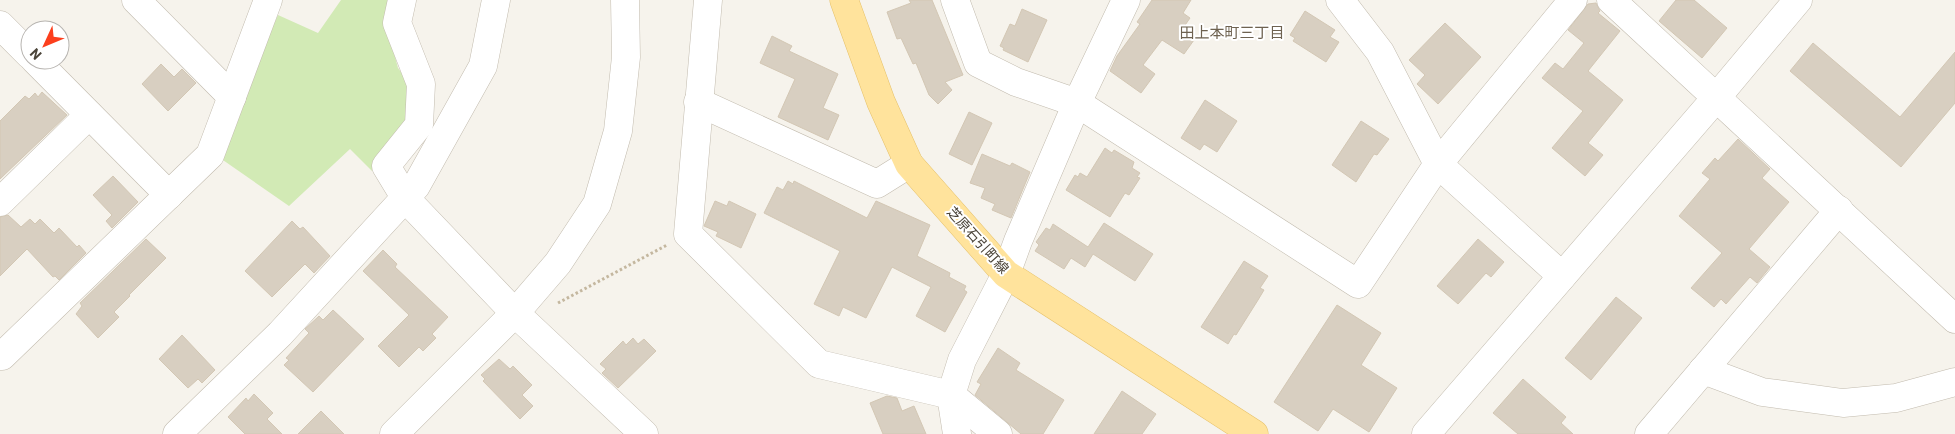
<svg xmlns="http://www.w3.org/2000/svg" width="1955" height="434" font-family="Barlow,'Noto Sans JP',sans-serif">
<rect width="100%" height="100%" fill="#f6f3ec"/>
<path fill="#d2eab5" d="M341,0H387L388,31L398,68L411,85V114L372,171L350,149L289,206L220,158L241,96L278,15L318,33Z"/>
<g fill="#d8cfc1" stroke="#d3c7b4">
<path d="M909,0H932L963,75L945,82L952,90L938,104L929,95L916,63L913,64L901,38L897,39L887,12L911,3Z"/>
<path d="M1152,0H1191L1183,13L1190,18L1181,31L1194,40L1184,54L1162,40L1143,65L1155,74L1141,93L1110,71L1117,56L1140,24L1137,22Z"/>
<path d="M1676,0H1694L1727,28L1702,58L1659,21Z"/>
<path d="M1596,3L1600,11L1598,13L1620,31L1588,71L1623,100L1588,143L1603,155L1585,176L1552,148L1583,111L1542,78L1555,63L1563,69L1584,43L1568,30L1588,4Z"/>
<path d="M1022,9L1047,20L1028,62L1003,50L1004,48L1000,46L1010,24L1015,26Z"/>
<path d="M1305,11L1335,30L1330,37L1339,42L1326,62L1293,41L1295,38L1290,35Z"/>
<path d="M1445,23L1481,57L1438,104L1417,84L1425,75L1409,60Z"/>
<path d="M772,36L792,46L789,51L838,74L823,108L839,115L828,140L778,117L795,79L760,63Z"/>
<path d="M1813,43L1900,117L1955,52V103L1901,167L1790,71Z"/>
<path d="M161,64L174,77L182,69L196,83L168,111L142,84Z"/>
<path d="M42,92L67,115L0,179V121L25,96L29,99L35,93L38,97Z"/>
<path d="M1205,100L1237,121L1217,152L1204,144L1200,150L1181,138Z"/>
<path d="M969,112L992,123L972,165L949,154Z"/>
<path d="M1361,121L1389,139L1377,155L1374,154L1356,182L1332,165Z"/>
<path d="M1738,139L1770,169L1762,178L1789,202L1749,249L1770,267L1757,283L1750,277L1726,304L1721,299L1714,307L1691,288L1722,253L1679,216L1710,179L1702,173L1715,158L1718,161Z"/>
<path d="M1105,148L1112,153L1114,150L1134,162L1132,168L1140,173L1137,177L1140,178L1129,195L1125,193L1110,217L1066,190L1075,175L1078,177L1080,173L1087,177Z"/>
<path d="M982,154L1010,166L1012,163L1030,172L1011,218L992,210L995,204L981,198L985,188L970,183Z"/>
<path d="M113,176L138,202L112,228L106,221L112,215L93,195Z"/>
<path d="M788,181L793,184L794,181L867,218L876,201L930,225L917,256L950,273L949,277L966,286L964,290L967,292L945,332L916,316L931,287L892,267L866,318L843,307L839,316L814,304L840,251L764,213L777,187L783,190Z"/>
<path d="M715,201L727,206L729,201L756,214L741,248L716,236L718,232L704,226Z"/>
<path d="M8,215L21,227L30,219L35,224L40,219L54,233L59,228L77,247L79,245L86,253L59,280L55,276L53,277L27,249L0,276V217Z"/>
<path d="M292,221L300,229L303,227L330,256L314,273L305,264L272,297L245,271Z"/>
<path d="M1104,223L1153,254L1135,281L1093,254L1085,267L1071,258L1064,269L1035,251L1039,245L1036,242L1046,228L1050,230L1053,224L1088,247Z"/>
<path d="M146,239L166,258L129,295L130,296L114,312L119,317L98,338L76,314L82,306L80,303Z"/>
<path d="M1478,239L1504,262L1491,277L1486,273L1458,304L1437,286Z"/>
<path d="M383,250L397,264L395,267L448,317L432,334L436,338L423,351L419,347L399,367L378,346L409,315L363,271Z"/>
<path d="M1244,261L1268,276L1260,288L1264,290L1258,300L1236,335L1234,334L1228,344L1201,327Z"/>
<path d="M1616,297L1642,318L1591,380L1565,358Z"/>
<path d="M1337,305L1381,333L1361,365L1397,388L1369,432L1333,409L1318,431L1274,402Z"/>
<path d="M333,310L364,339L313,392L284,365L289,360L286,358L309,333L305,329L319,316L323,320Z"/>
<path d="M182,335L215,370L202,383L198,379L188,388L159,359Z"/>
<path d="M633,338L638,344L644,339L656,351L618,388L602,373L606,369L600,364L623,341L626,345Z"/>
<path d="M998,348L1020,363L1016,370L1064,400L1043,434H1021L975,395L981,384L977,382Z"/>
<path d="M499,359L510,369L513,366L532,385L522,395L533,406L520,419L483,381L485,379L481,375Z"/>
<path d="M1523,379L1566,417L1561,423L1573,434H1518L1493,413Z"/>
<path d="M1122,391L1156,414L1142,434H1094Z"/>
<path d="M254,394L273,413L267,419L282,434H245L228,417L246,398L248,401Z"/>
<path d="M887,396L897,398L902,411L914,406L926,434H883L870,403Z"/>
<path d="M321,411L344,434H298Z"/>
</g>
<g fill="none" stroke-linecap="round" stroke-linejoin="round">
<g stroke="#c2bbae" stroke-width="29">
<g id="minor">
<path d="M136,0L232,97"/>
<path d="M402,0L397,23L421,84L419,125L386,166L406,199L515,313L644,434"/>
<path d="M708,0L688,234L819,364L951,395L998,434"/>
<path d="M955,0L978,63L1016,82L1077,103L1358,284L1438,164L1573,0"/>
<path d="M1340,0L1380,52L1438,164L1562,276"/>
<path d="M1611,0L1955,319"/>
<path d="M0,25L30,55"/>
<path d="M35,60L169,195"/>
<path d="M698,102L877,184L909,164"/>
<path d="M0,202L89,115"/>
<path d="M0,356H2L210,155L268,0"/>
<path d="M1703,370L1762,392L1843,403L1896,398L1955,382"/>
<path d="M177,434L280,334L416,186L483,66L496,0"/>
<path d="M394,434L515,313L558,263L597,204L618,131L626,57L625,0"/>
<path d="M957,434L951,395L962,360L1006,274L1018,241L1077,103L1126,0"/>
<path d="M1426,434L1716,98L1798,0"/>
<path d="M1649,434L1839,210"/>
</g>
</g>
<g stroke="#e6c16a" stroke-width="29">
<path id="major" d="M844,0L881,102L909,164L1006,274L1254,434"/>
</g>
<path stroke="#c4b79f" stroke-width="3" stroke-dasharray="2.5 2.5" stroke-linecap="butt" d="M558,303L667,245"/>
<use href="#minor" stroke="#fff" stroke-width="28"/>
<use href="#major" stroke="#ffe39c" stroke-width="28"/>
</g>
<g text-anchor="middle" stroke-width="4" stroke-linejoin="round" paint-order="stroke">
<g font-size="14" fill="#4b4439" stroke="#fff">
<text transform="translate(978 240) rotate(48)" y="5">芝原石引町線</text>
</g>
<g font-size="15" fill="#6e6250" stroke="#fff">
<text x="1232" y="38">田上本町三丁目</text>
</g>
</g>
<g transform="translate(45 45) rotate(226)"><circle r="24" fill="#ffffff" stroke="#b7b4b0"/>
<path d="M0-4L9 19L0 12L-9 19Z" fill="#fc3f1d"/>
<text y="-8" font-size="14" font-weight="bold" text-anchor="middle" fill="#4b4439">N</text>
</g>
</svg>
